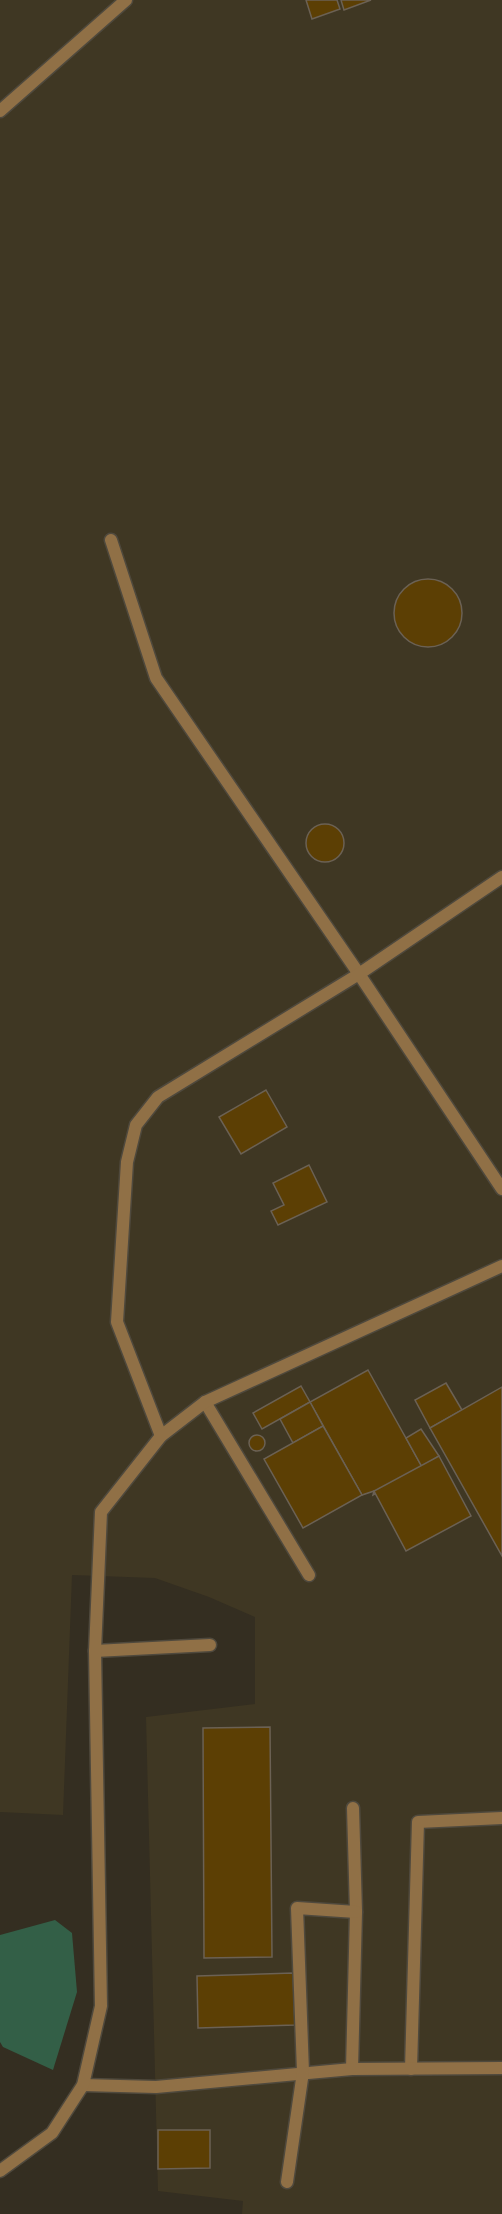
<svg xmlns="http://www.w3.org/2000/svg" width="502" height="2214" font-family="'Fira Sans',sans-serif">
<rect width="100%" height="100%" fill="#342e21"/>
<path fill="#3f3723" d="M0,0H502V2214H242L243,2201L158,2191L146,1717L255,1704V1617L209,1597L155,1578L72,1575L63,1815L0,1812Z"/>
<path fill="#335f47" d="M55,1920L72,1933L77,1992L53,2070L3,2047L0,2042V1935Z"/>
<g fill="#5c3f04" stroke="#6b6154" stroke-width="1.5">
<path d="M306,0H337L340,9L312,19Z"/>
<path d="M341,0H371L344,10Z"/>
<circle cx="428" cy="613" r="34"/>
<circle cx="325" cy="843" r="19"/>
<path d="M266,1090L287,1127L241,1154L219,1117Z"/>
<path d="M309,1165L327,1202L278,1225L271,1211L284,1205L273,1183Z"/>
<path d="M368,1370L422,1467L373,1495L374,1491L362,1495L310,1402Z"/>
<path d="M446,1383L462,1410L430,1428L415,1400Z"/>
<path d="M301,1386L310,1402L262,1429L253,1413Z"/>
<path d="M502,1387V1556L430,1428Z"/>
<path d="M310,1402L323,1426L293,1443L280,1419Z"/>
<path d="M323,1426L362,1495L303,1528L264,1459Z"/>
<path d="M421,1429L439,1456L422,1467L406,1438Z"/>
<circle cx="257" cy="1443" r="8"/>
<path d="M439,1456L471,1516L406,1551L374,1491Z"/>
<path d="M270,1727L272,1957L204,1958L203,1728Z"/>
<path d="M293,1973L295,2025L198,2028L197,1976Z"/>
<path d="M158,2130H210V2168L158,2169Z"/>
</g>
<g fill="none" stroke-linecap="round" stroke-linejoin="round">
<g stroke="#4f493d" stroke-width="15">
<g id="service">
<path d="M0,111L126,0"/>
<path d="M111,540L156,678L359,974L502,1189"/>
<path d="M205,1402L309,1575"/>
<path d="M161,1436L117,1322L127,1162L136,1125L158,1097L359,974L502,877"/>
<path d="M95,1651L210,1645"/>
<path d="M352,2069L356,1912L353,1808"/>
<path d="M411,2069L418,1822L502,1818"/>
<path d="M83,2085L156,2087L352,2069L502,2068"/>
<path d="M0,2171L52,2133L83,2085L101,2006L95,1651L101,1512L161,1436L205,1402L502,1266"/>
<path d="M287,2182L303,2072L297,1908L356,1912"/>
</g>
</g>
<use href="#service" stroke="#907046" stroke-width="12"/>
</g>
</svg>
